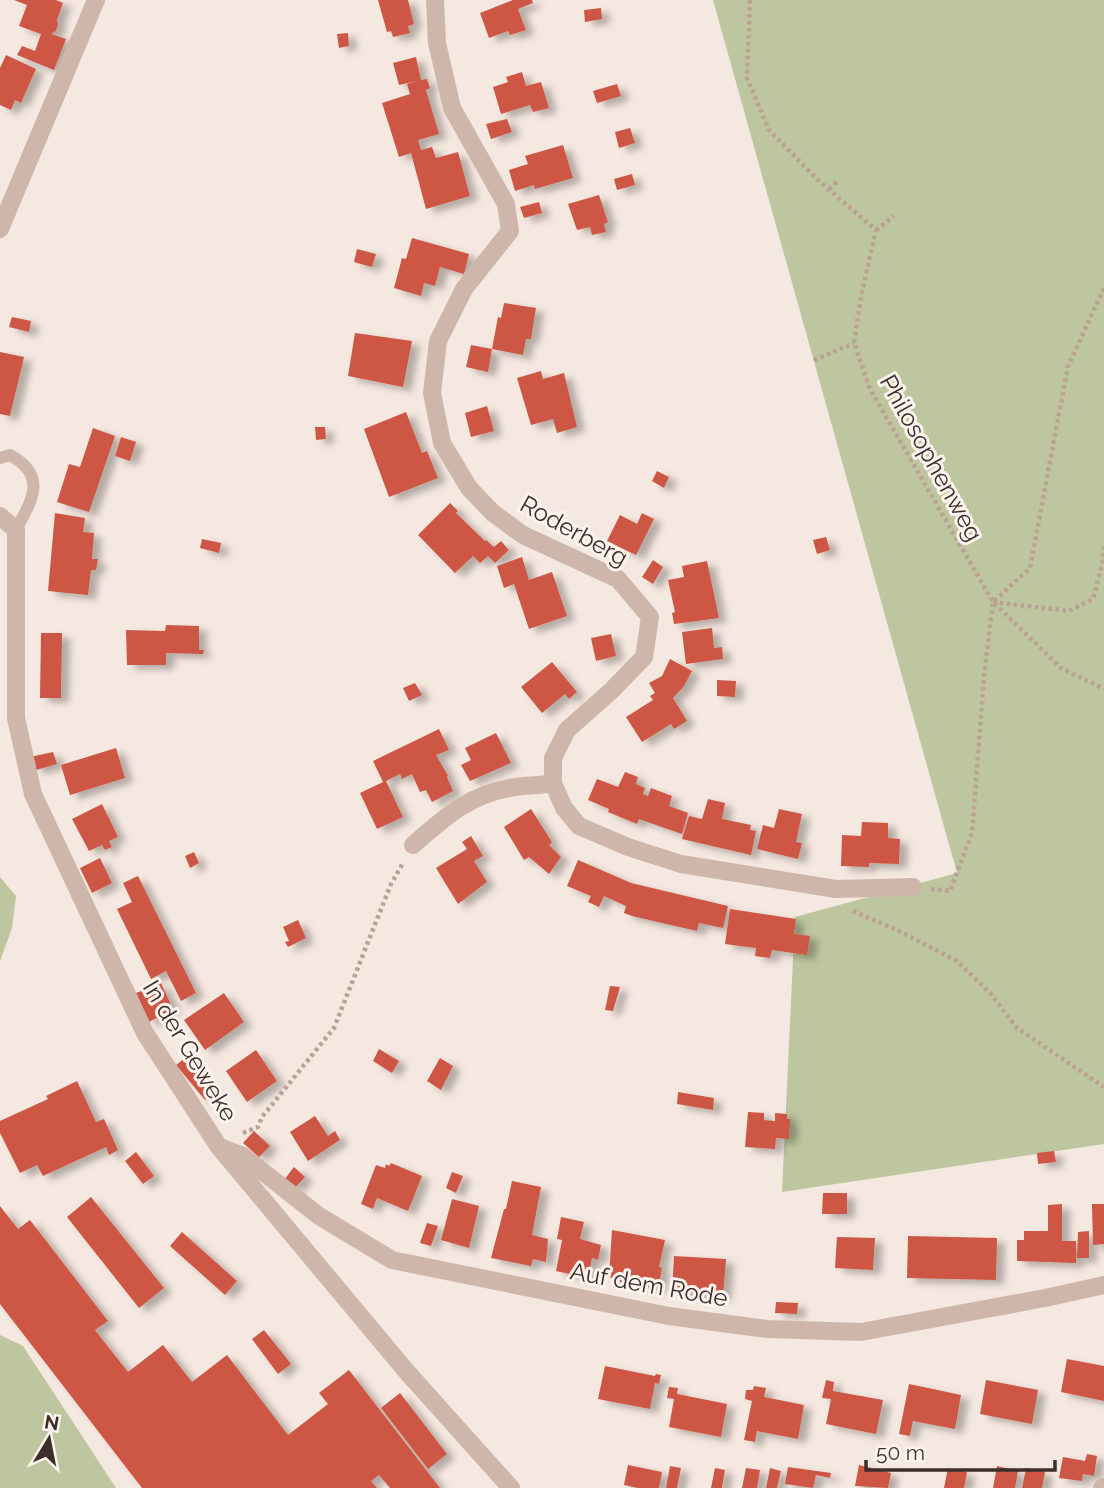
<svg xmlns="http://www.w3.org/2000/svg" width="1104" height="1488" font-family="Raleway,sans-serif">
<defs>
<filter id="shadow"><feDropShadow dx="8" dy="4.5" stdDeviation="3.5" flood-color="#0004"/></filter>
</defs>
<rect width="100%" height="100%" fill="#f5e8e0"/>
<g fill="#bdc69e">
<path d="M713,0H1104V1144L782,1192L795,917L957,873Z"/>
<path d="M0,877L16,896L12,928L0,961Z"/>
<path d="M0,1335L23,1346L116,1488H0Z"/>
</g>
<g fill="#ce5644" filter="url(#shadow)">
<path d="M14,0H56L63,3L57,20L58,24L56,31L51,34L66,39L54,70L17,55L22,46L35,51L41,34L19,26L27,5Z"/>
<path d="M378,0H408L414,24L408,26L410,33L393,37L391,31L387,32Z"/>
<path d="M513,0H532L533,3L518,9L526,30L510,35L508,31L489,38L480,13Z"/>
<path d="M601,8L602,19L585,22L584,10Z"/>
<path d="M348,33L349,46L339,48L337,34Z"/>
<path d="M6,55L36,69L21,103L15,100L11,110L0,105V68Z"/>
<path d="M416,57L421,80L427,79L430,88L426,90L439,134L418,140L421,150L432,147L436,158L458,152L470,196L426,209L411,153L399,157L382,103L410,94L407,84L416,81L399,85L393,63Z"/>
<path d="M522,72L526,86L541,82L549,108L533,112L530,105L501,114L493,87L508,82L506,77Z"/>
<path d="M617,84L621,96L597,103L593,91Z"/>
<path d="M507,119L512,132L491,139L486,124Z"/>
<path d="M630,128L635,143L619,148L615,132Z"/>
<path d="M563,145L573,178L535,189L534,185L515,191L509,170L528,164L525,156Z"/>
<path d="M632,174L635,185L617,190L614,179Z"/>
<path d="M599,195L608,222L604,224L606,232L592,235L590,227L577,230L568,204Z"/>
<path d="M539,202L542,213L524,218L520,207Z"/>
<path d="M412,238L469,254L464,274L440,267L435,286L424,283L421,296L394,288L402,258L406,259Z"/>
<path d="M357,249L376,254L372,267L354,262Z"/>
<path d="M504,303L536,308L531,339H526L523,355L492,349L498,317L501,318Z"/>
<path d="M12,317L31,321L29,332L9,327Z"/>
<path d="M355,333L412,341L403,387L348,376Z"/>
<path d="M471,345L492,349L488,372L466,367Z"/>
<path d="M0,352L24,357L10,416L0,414Z"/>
<path d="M541,371L543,379L564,373L577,427L557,433L553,419L531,425L517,378Z"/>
<path d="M487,406L494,431L471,437L465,413Z"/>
<path d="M406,412L422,453L427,451L438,478L389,497L364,429Z"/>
<path d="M315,427H325L326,439L316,440Z"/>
<path d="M93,428L115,436L89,512L57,502L69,464L80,467Z"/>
<path d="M121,437L136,442L130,461L115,456Z"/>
<path d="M657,471L669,477L664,488L652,481Z"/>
<path d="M450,503L458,511L456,513L485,541L486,540L494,547L501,541L509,550L495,563L488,556L480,563L473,556L455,573L418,535Z"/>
<path d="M55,513L85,518L83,532L94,533L92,559H98L96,570H91L88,595L48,591Z"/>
<path d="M642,513L654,519L636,555L607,541L620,515L637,524Z"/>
<path d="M826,537L830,550L817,554L813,540Z"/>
<path d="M202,539L221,543L219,553L200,548Z"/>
<path d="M522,557L529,580L552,572L567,616L529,629L514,584L504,588L497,566Z"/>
<path d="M653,560L663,567L653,584L642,577Z"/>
<path d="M707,561L719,618L674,624L672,613L675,612L668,580L684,577L682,566Z"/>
<path d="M166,625L199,626V650H204L203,654L166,653V665H127L126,630L165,631Z"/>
<path d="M712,628L714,648L722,647L723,659L686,664L682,632Z"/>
<path d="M41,633H62L61,698H40Z"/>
<path d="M611,634L616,656L596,661L591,638Z"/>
<path d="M670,659L692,671L684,686L673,698L687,721L674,729L671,724L642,742L626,717L653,700L650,696L655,693L649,683L662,676Z"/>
<path d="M552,662L577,692L569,699L565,694L542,713L521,687Z"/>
<path d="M717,680L736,681L735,697L717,696Z"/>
<path d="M415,683L422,695L409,701L403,688Z"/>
<path d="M439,729L449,750L436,755L448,776L447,777L453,791L432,802L426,790L420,792L412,774L402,779L400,774L386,781L403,817L377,829L360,793L383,782L373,761Z"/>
<path d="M496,733L511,763L470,781L461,765L471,760L465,748Z"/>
<path d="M116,748L125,778L70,795L61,765Z"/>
<path d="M53,752L57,764L36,770L30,757Z"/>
<path d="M625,772L638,777L636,784L645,788L643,794L648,796L651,788L672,796L669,806L688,813L682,834L639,819L637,824L608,812L609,809L588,800L597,779L618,787Z"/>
<path d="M708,799L725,803L722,819L751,825L750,830L756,831L751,855L682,839L689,816L702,819Z"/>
<path d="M102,804L118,837L109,841L112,847L105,850L102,845L89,851L72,819Z"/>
<path d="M531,809L552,842L549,845L561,857L549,874L529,857L524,860L504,827Z"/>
<path d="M779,809L802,814L796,842L802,843L798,859L757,849L763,825L774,828Z"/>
<path d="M862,822L888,823V838L900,839L899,864L869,863V867L841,866L842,835L861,836Z"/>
<path d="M471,836L483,856L474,861L487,882L458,904L436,868L467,849L462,842Z"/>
<path d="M194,852L199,863L190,868L185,856Z"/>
<path d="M100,858L112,883L92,893L80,868Z"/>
<path d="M578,860L631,883L728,906L723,928L699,923L697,931L632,916L624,913L626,906L604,896L599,907L588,902L591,896L567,886Z"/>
<path d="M138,876L196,993L181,1001L166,971L151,979L117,909L132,902L123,883Z"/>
<path d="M730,909L796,919L794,934L810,936L807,955L772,950L770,958L755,956L756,948L725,944Z"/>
<path d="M298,920L306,938L288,947L285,942L289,941L283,927Z"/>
<path d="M161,983L173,1009L149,1022L136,993Z"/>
<path d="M610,986L620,987L613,1011L605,1010Z"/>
<path d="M224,993L244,1022L205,1050L184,1020Z"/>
<path d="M379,1049L399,1061L392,1073L373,1061Z"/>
<path d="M256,1050L277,1081L247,1102L226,1071Z"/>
<path d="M185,1058L214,1093L205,1100L176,1065Z"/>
<path d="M440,1058L453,1066L441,1090L427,1081Z"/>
<path d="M77,1081L96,1122L104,1119L118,1150L109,1155L106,1147L43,1176L37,1165L20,1173L0,1133V1121L48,1099L46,1096Z"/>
<path d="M678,1092L714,1098L713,1110L677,1104Z"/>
<path d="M748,1112L764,1113V1120L775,1121V1113L787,1114V1119H790L789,1139L776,1138L775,1149L745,1147Z"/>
<path d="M315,1116L328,1136L335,1131L340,1140L308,1161L290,1132Z"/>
<path d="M254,1131L270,1146L259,1157L243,1143Z"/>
<path d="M1054,1151L1056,1162L1038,1164L1037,1153Z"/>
<path d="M136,1152L154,1176L143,1184L125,1161Z"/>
<path d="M391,1163L422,1176L408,1211L377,1198L373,1209L361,1204L376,1165L385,1168L386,1164L389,1166Z"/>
<path d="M294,1167L305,1177L294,1189L284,1180Z"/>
<path d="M452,1172L463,1176L456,1193L446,1188Z"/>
<path d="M512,1181L541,1187L532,1235L548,1239L546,1262L533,1259L531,1266L491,1258L504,1209H506Z"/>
<path d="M823,1193H847V1214H822Z"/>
<path d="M91,1197L164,1288L139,1308L67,1217Z"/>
<path d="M452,1199L479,1206L469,1248L441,1240Z"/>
<path d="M1062,1204V1241H1076V1263L1017,1261V1240H1024V1231H1048V1205Z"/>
<path d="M1092,1204H1104V1244L1093,1245Z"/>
<path d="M0,1206L18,1229L30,1220L108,1321L95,1330L128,1372L163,1345L192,1382L227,1355L288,1435L328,1404L319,1393L349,1370L440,1488H390L379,1475L371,1481L377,1488H142L0,1304Z"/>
<path d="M561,1217L584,1222L580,1239L601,1245L598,1260L592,1258L588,1278L556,1271L562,1240L557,1239Z"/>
<path d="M427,1223L438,1226L431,1246L420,1243Z"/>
<path d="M612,1230L665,1240L659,1267L662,1268L658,1289L620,1282V1280L609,1277Z"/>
<path d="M1089,1231V1258H1077L1078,1232Z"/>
<path d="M182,1232L237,1281L225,1295L170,1246Z"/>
<path d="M908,1236L997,1238L996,1280L907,1278Z"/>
<path d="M837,1237L875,1238L873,1270L835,1268Z"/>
<path d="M674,1256L726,1259L723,1296L672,1291Z"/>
<path d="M776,1302L798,1303L797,1314L775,1313Z"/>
<path d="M264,1330L291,1364L278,1374L252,1339Z"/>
<path d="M1067,1359L1104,1366V1401L1061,1392Z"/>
<path d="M605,1366L655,1376L656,1374L661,1375L659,1384L655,1383L650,1409L598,1399Z"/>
<path d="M826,1380L834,1382L833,1391L883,1400L876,1434L826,1424L831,1399L822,1398Z"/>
<path d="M986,1380L1038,1390L1032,1424L980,1414Z"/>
<path d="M909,1384L961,1395L955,1429L913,1421L910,1436L899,1434Z"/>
<path d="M754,1386L766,1388L764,1397L804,1405L798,1439L757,1431L755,1442L744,1440L752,1401L745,1399L746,1390H753Z"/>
<path d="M669,1387L678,1388L677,1394L727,1404L721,1437L669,1427L674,1399L667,1398Z"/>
<path d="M400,1393L447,1454L428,1469L381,1408Z"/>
<path d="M1087,1454L1097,1456L1094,1476L1083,1474L1082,1481L1059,1478L1063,1457L1085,1461Z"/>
<path d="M628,1465L662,1472L659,1488H638L624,1485Z"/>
<path d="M859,1465L891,1473L888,1488L855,1486Z"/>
<path d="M670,1466L681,1468L677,1488H666Z"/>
<path d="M997,1466L1018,1471L1015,1488H993Z"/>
<path d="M788,1467L831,1473L830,1478L816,1475L813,1488L785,1484Z"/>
<path d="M715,1468L725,1470L722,1488H711Z"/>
<path d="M746,1468L760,1470L757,1488H742Z"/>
<path d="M770,1468L781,1471L777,1488H766Z"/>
<path d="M948,1468L967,1472L964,1488H944Z"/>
<path d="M1026,1468L1045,1472L1042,1488H1022Z"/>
</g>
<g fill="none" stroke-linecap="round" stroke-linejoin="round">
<g stroke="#bba094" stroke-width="4.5" stroke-dasharray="3.5 3.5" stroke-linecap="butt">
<path d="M750,0L747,78L769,130L819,181L876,230L861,296L854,343L870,389L993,602L1061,668L1104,689"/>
<path d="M829,189L839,180"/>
<path d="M876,230L894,216"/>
<path d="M814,360L854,343"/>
<path d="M993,602L1069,611L1093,599L1102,565L1104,545"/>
<path d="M931,889L950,891L972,833L984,676L993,602L1030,568L1068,366L1104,288"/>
<path d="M853,911L899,931L957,961L990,993L1017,1028L1104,1087"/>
<path d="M243,1133L258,1127L262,1117L334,1028L391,884L403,863"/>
</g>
<path stroke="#cfb6aa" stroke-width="12" d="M0,458L10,455C48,476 32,500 16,530"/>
<g stroke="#cfb6aa" stroke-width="18">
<path d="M435,0L437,43L452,108L506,204L510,231L464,289L438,341L432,393L442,443L469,488L493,513L523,535L618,579L650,617L644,657L611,691L567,730L553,758V783L564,808L579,826L628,847L681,864L836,889L913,887"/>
<path d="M0,229L96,0"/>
<path d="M0,516L16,530V718L33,794L145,1033L219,1147L407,1372L511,1488"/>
<path d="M413,845C445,817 471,793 515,787C527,785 540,786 553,783"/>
<path d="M222,1148L243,1156L319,1216L392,1260L669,1316L767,1329L861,1332L1045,1298L1104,1285"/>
<path d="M1102,1488L1104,1487"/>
</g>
</g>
<g text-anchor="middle" stroke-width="6" stroke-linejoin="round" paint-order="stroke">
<g font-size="24" fill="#3c2e2a" stroke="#fcf3ed">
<text transform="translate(931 458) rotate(61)" y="8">Philosophenweg</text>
<text transform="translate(574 531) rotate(29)" y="8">Roderberg</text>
<text transform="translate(190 1051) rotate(59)" y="8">In der Geweke</text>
<text transform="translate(649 1285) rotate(10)" y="8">Auf dem Rode</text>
</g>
</g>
<g transform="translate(49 1439) rotate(10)" stroke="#fcf3ed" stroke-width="5" paint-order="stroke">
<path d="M0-5L12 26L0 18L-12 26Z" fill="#3c2e2a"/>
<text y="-10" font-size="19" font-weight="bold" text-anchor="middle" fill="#3c2e2a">N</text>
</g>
<path d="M866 1460v10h189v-10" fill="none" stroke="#3c2e2a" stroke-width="3.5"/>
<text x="876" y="1460" font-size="21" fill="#3c2e2a" stroke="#fcf3ed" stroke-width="5" paint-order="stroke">50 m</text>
</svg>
